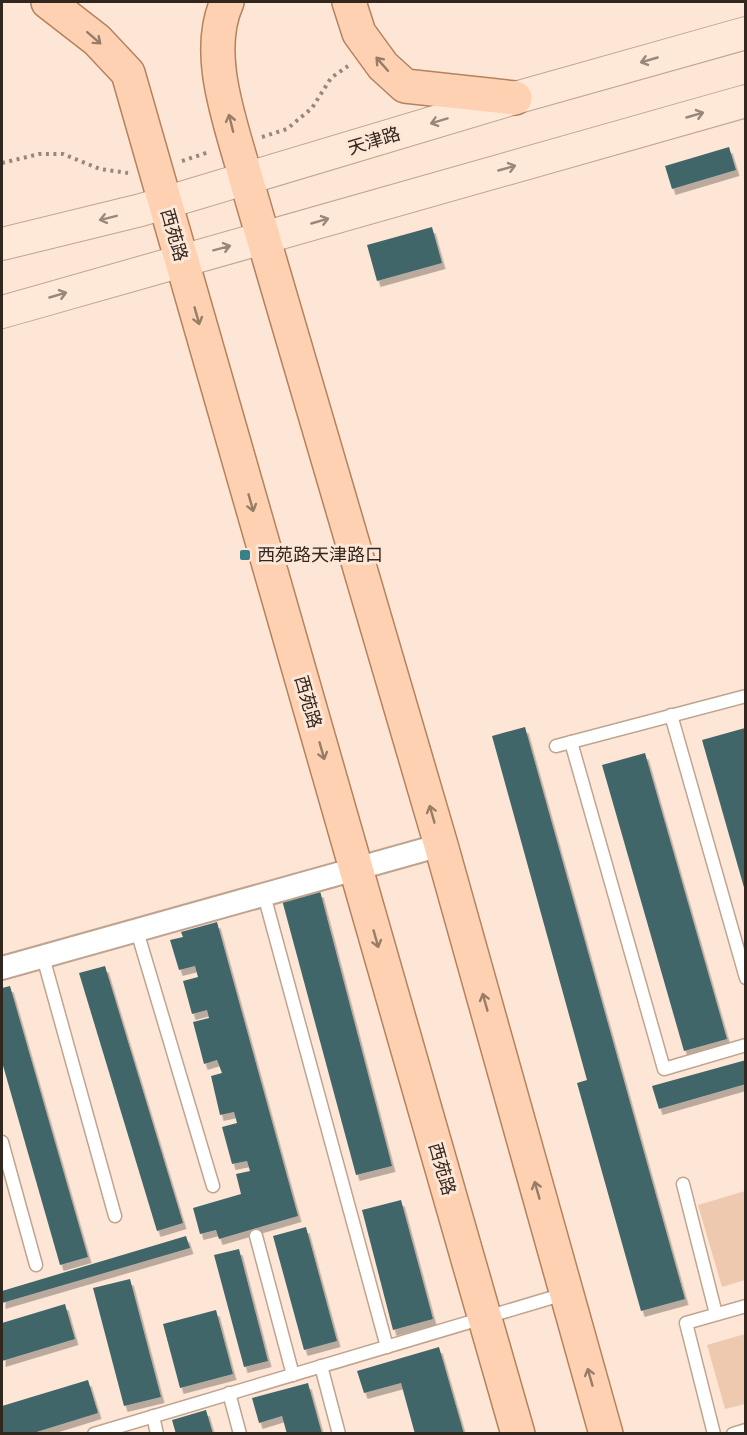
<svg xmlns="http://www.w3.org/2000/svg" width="747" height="1435" font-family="Quicksand,'Noto Sans SC',sans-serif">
<defs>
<filter id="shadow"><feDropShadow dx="3.5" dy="6" stdDeviation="0" flood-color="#0004"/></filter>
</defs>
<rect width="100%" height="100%" fill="#fee6d6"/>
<g fill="#efc9af">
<path d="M745,1191V1280L722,1287L698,1205Z"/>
<path d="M745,1334V1404L725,1409L707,1345Z"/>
</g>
<g fill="#41666a" filter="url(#shadow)">
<path d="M729,147L736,170L672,189L665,166Z"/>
<path d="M432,227L442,263L377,281L367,245Z"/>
<path d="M525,727L685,1299L641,1311L577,1083L587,1080L492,736Z"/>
<path d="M745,728L746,732L745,891L702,740Z"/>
<path d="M645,753L727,1039L684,1051L602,765Z"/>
<path d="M320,891L392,1166L356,1175L282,900Z"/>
<path d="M217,922L298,1216L219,1239L216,1230L200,1234L193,1208L241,1194L236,1174L250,1171L247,1161L232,1164L222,1127L237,1123L234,1112L220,1115L211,1076L222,1073L217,1060L204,1064L193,1022L209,1018L207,1010L192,1014L183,981L198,977L195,966L179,970L170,940L183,937L181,932Z"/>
<path d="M105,966L183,1223L157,1231L79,973Z"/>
<path d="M10,986L88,1257L60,1265L2,1062V988Z"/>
<path d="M746,1060V1084L659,1109L652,1086Z"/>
<path d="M401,1200L433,1319L393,1330L362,1210Z"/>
<path d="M306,1227L337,1341L304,1350L273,1236Z"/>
<path d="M186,1236L190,1248L2,1303V1291Z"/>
<path d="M239,1249L268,1361L244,1367L214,1255Z"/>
<path d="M130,1279L161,1397L124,1406L93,1288Z"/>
<path d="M65,1304L75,1339L2,1361V1323Z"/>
<path d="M216,1310L233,1374L180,1388L163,1324Z"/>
<path d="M439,1347L464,1434H415L401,1383L364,1393L357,1371Z"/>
<path d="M88,1380L98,1413L30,1434H2V1406Z"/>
<path d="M308,1383L322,1434H287L282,1416L259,1423L252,1398Z"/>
<path d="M206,1410L213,1434H176L172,1420Z"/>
</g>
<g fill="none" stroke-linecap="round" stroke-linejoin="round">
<g stroke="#bfa490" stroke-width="15">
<g id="lane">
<path d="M671,715L746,978"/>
<path d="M571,742L664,1069L746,1045"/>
<path d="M556,746L746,696"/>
<path d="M264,895L387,1347"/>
<path d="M137,931L213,1186"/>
<path d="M43,957L115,1216"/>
<path d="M2,1142L36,1265"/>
<path d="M683,1184L716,1314"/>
<path d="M256,1236L293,1375"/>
<path d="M321,1366L339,1434"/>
<path d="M229,1393L240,1434"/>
<path d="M153,1416L157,1434"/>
<path d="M94,1434L564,1294"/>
<path d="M714,1434L686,1323L746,1306"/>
<path d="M733,1434L746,1430"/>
</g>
</g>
<g stroke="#bfa490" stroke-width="26">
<path id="street" d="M2,968L441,845"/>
</g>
<g stroke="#bfa490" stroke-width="34">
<g id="secondary">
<path d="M2,244L141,210L515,98L746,33"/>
<path d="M2,312L746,101"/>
</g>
</g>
<g stroke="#b4825d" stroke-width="36">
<g id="primary">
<path d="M48,2L97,40L128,73L518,1434"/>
<path d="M227,2C203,55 232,126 246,179L441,845L606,1434"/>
<path d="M349,2L359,33L383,66L405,86L515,98"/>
</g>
</g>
<g stroke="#98877b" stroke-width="4" stroke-dasharray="3 4.5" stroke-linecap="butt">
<path d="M262,137L287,129L312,108L331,78L348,66"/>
<path d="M182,161L209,152"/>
<path d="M2,163L39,154H63L100,169L128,173"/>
</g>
<use href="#lane" stroke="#fff" stroke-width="12"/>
<use href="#street" stroke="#fff" stroke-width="22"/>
<use href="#secondary" stroke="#fee8d8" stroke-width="32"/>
<use href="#primary" stroke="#fdd1b2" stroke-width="33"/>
</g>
<defs><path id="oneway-shaft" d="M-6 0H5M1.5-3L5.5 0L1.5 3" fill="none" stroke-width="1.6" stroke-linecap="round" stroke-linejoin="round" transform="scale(1.5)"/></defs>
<g stroke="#977c68">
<use href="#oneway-shaft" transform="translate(94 38) rotate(41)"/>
<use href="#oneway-shaft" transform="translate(382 64) rotate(-131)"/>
<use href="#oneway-shaft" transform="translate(231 123) rotate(-104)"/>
<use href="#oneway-shaft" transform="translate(197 316) rotate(74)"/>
<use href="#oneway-shaft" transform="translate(251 503) rotate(74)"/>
<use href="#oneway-shaft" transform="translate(322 751) rotate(74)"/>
<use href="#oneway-shaft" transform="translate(432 814) rotate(-106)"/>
<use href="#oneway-shaft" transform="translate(376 939) rotate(74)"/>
<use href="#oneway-shaft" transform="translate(485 1002) rotate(-106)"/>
<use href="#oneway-shaft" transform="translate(537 1190) rotate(-106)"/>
<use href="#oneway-shaft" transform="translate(590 1377) rotate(-106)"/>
</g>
<g stroke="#98887c">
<use href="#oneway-shaft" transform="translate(649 60) rotate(164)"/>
<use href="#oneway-shaft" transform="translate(695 115) rotate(-16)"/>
<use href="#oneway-shaft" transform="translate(439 121) rotate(163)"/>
<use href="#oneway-shaft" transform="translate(507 168) rotate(-16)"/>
<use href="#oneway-shaft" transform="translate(108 218) rotate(166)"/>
<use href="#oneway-shaft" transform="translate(320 221) rotate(-16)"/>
<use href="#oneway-shaft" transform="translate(222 248) rotate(-15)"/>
<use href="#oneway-shaft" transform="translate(58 295) rotate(-16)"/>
</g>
<rect fill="#398188" stroke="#fee6d6" stroke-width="2" x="239" y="549" width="12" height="12" rx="3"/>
<g text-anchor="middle" stroke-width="6" stroke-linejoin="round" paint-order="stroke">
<g font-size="18" fill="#31271f" stroke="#fee6d6">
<text transform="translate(374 141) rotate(-17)" y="6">天津路</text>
<text transform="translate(174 235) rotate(74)" y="6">西苑路</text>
<text transform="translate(308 702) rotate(74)" y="6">西苑路</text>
<text transform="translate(442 1169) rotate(74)" y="6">西苑路</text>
</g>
<g font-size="18" fill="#31271f" stroke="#fee6d6" text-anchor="start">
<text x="257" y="561">西苑路天津路口</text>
</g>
</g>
<rect width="747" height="1435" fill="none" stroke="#31271f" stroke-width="6"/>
</svg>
